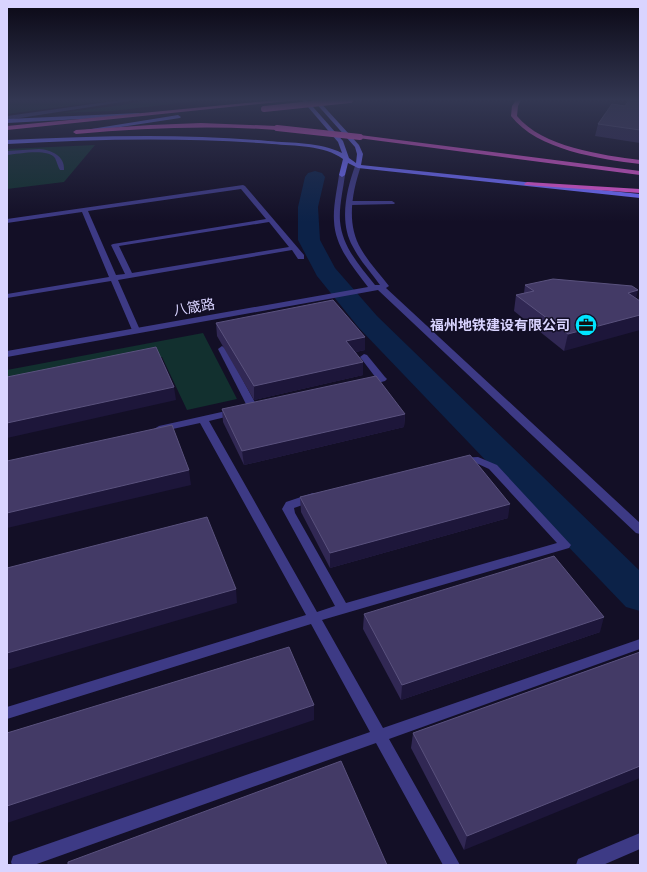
<svg xmlns="http://www.w3.org/2000/svg" width="647" height="872" font-family="Cabin,'Noto Sans SC',sans-serif">
<rect width="100%" height="100%" fill="#130f26"/>
<g fill="#12302f">
<path d="M7,100H114L7,114Z"/>
<path d="M147,100H205L112,111L60,113L122,105Z"/>
<path d="M95,145L64,182L7,189V149Z"/>
<path d="M203,333L237,399L187,410L162,357L7,388V370Z"/>
</g>
<g fill="none" stroke-linecap="round" stroke-linejoin="round">
<path fill="#0c2248" fill-rule="evenodd" d="M315,171L322,173L325,177L318,207L320,240L335,268L377,316L640,571V611L626,607L359,328L317,276L298,240V207L305,177L308,173Z"/>
<g fill="#3d3a85" fill-rule="evenodd">
<path d="M39,149C52,150 65,156 64,170H60C58,167 57,162 55,158C48,148 18,154 7,155V151Z"/>
<path d="M243,185L245,186L304,255V259H298L292,250L118,280L140,330L136,333L132,330L111,281L7,298V294L109,277L82,212L7,223V219ZM241,189L266,219L113,244L111,245L125,274L116,275L88,211ZM269,222L289,247L132,273L119,246Z"/>
<path d="M392,201L395,203L394,204L350,205L347,203L350,201Z"/>
<path d="M222,346L226,349L258,408L256,410L253,411L248,408L218,349Z"/>
<path d="M364,354L367,355L385,377L387,379L385,381L366,386L363,385L361,383L363,381L376,378L360,357Z"/>
<path d="M235,409L238,410L240,412L238,414L209,421L317,612L335,606L282,509L286,502L313,493L317,494L318,497L317,500L294,508L295,513L346,603L557,543L489,469L476,463L457,462L456,460L457,458L478,457L497,465L571,545L569,548L322,620L383,728L640,639V649L389,739L460,865H443L376,743L34,865H12L11,862L13,856L19,854L370,732L311,624L7,719V707L306,615L200,423L159,432L154,429L159,426Z"/>
<path d="M640,833V849L603,865H576L578,859Z"/>
</g>
<g fill="#3d3a85" fill-rule="evenodd">
<path d="M121,100H135L7,120V116Z"/>
<path d="M358,164L361,166C352,192 346,224 361,249C369,263 380,274 389,286L386,288L640,523V534L636,533L378,290L7,357V351L368,287C353,267 335,247 334,221C333,206 337,190 339,175L342,173L345,175C343,190 339,206 340,221C342,247 360,266 375,285H380C371,272 360,261 353,247C339,223 346,191 355,166Z"/>
</g>
<g fill="#6f6bff" fill-rule="evenodd">
<path d="M302,100H307L343,141L349,158L356,163L357,154L355,147L313,100H318L359,145L363,154L361,165L640,194V198L358,168L348,163L345,175L342,177L339,175L343,159C324,145 295,146 272,144C184,137 96,139 7,144V140C94,136 181,133 268,141C292,143 320,142 342,153L338,142Z"/>
<path d="M139,113L140,114L137,116L7,123V119Z"/>
<path d="M178,115L181,117L180,118L88,132L85,130Z"/>
</g>
<g fill="#e055d1" fill-rule="evenodd">
<path d="M277,100H298L7,130V126Z"/>
<path d="M516,100H521L518,106L517,116C542,147 602,155 640,160V164C600,159 537,150 511,116L512,106Z"/>
<path d="M201,123L277,126L280,128L277,130C210,125 143,128 76,134L73,132L76,130L151,125Z"/>
<path d="M360,135L640,171V175L358,138V136Z"/>
<path d="M527,182L640,189V193L525,185L524,184Z"/>
</g>
<g stroke="#e055d1" stroke-width="6">
<path d="M264,109L350,100"/>
<path d="M277,128L360,137"/>
</g>
</g>
<g fill="#312854">
<path d="M640,100V143L595,136L598,124L625,106Z"/>
<path d="M525,285L632,286L564,351L514,311L516,295L524,293Z"/>
<path d="M216,323L365,350L356,352L363,375L254,400L217,336Z"/>
<path d="M222,409L405,414L404,427L244,465L223,422Z"/>
<path d="M300,497L508,518L330,568L301,512Z"/>
<path d="M364,614L600,632L401,700L363,629Z"/>
<path d="M640,652L464,850L411,748L413,733Z"/>
</g>
<g fill="#1d163a">
<path d="M638,290L634,306L628,293Z"/>
<path d="M640,315V330L564,351L568,334Z"/>
<path d="M365,337V350L346,354V341Z"/>
<path d="M363,362V375L254,400V386Z"/>
<path d="M174,387L176,400L7,438V423Z"/>
<path d="M405,414L404,427L244,465L242,451Z"/>
<path d="M189,470L191,485L7,528V513Z"/>
<path d="M510,504L508,518L330,568V553Z"/>
<path d="M236,589L237,603L7,670V653Z"/>
<path d="M604,617L600,632L401,700L402,685Z"/>
<path d="M314,705V720L7,823V806Z"/>
<path d="M640,766V778L464,850L467,836Z"/>
</g>
<g fill="#433a66" stroke="#5a527e">
<path d="M629,100H640V130L598,124L612,104L625,106Z"/>
<path d="M553,279L632,286L638,290L628,293L640,301V315L568,334L516,295L534,291L525,285Z"/>
<path d="M333,300L365,337L346,341L363,362L254,386L216,323Z"/>
<path d="M156,347L174,387L7,423V377Z"/>
<path d="M376,376L405,414L242,451L222,409Z"/>
<path d="M172,425L189,470L7,513V461Z"/>
<path d="M470,455L510,504L330,553L300,497Z"/>
<path d="M207,517L236,589L7,653V568Z"/>
<path d="M554,556L604,617L402,685L364,614Z"/>
<path d="M289,647L314,705L7,806V733Z"/>
<path d="M640,652V766L467,836L413,733Z"/>
<path d="M341,761L387,865H68V862Z"/>
</g>
<linearGradient id="sky" x2="0" y2="1"><stop stop-color="#0a0815"/><stop offset="0.45" stop-color="#333752"/><stop offset="1" stop-color="#333752" stop-opacity="0"/></linearGradient>
<rect width="647" height="222" fill="url(#sky)"/>
<defs>
<g id="office-disc" transform="scale(1.15)"><circle r="9.5" fill="#00e5ff" stroke="#130f26"/><path d="M-6-3h4V-5.5h4V-3h4V5H-6ZM-1-4.5V-3h2v-1.5ZM-6 0V1H6V0Z" fill="#111"/></g>
</defs>
<g fill-rule="evenodd">
<use href="#office-disc" x="586" y="325"/>
</g>
<g text-anchor="middle" stroke-width="3" stroke-linejoin="round" paint-order="stroke">
<g font-size="14" fill="#d9d4ff" stroke="#130f26">
<text transform="translate(194 307) rotate(-10)" y="5">八箴路</text>
</g>
<g font-size="14" font-weight="bold" fill="#d9d4ff" stroke="#130f26" text-anchor="end">
<text x="570" y="330">福州地铁建设有限公司</text>
</g>
</g>
<rect width="647" height="872" fill="none" stroke="#d9d4ff" stroke-width="16"/>
</svg>
